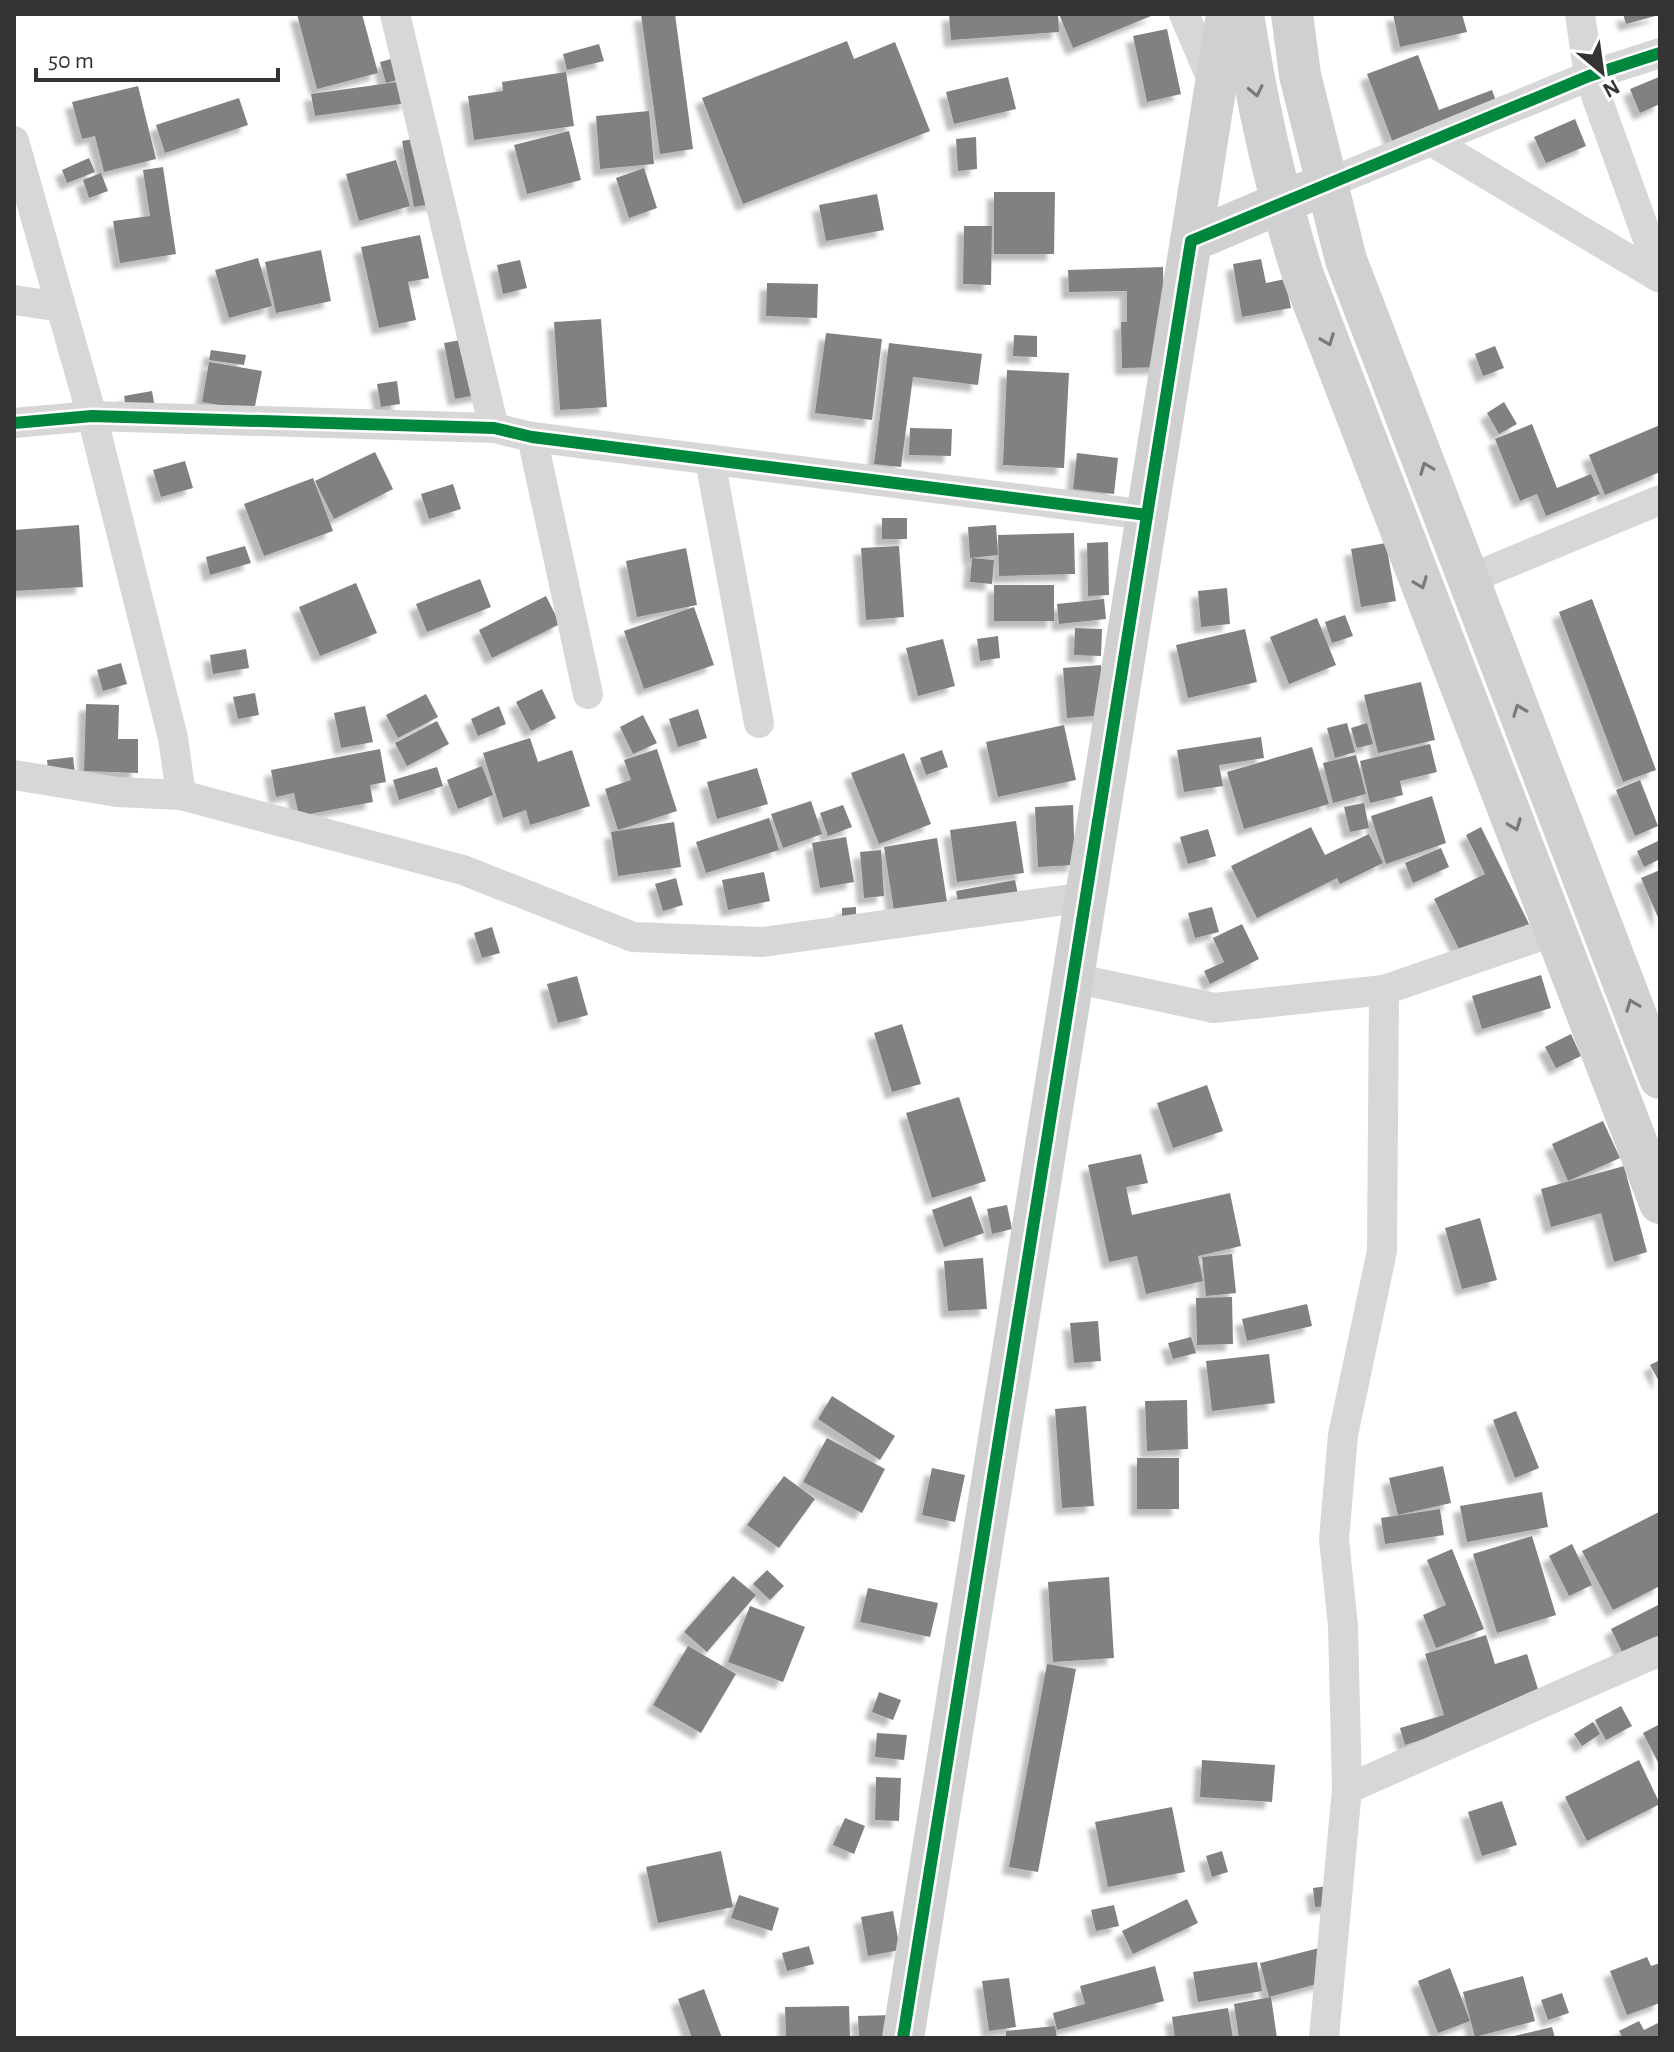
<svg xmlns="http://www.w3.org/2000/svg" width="1674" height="2052" font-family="'Alegreya Sans',sans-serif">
<defs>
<filter id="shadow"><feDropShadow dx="-7" dy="7" stdDeviation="2" flood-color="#0004"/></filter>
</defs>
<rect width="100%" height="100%" fill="#fff"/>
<g fill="#818181" filter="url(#shadow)">
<path d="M297,14H362L378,73L317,89Z"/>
<path d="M641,14H675L693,149L660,154Z"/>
<path d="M949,14H1058L1059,32L951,40Z"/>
<path d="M1059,14H1156L1073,48Z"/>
<path d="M1393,14H1462L1467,32L1400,47Z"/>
<path d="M1623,14H1659V15L1626,24Z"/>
<path d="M1167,29L1181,94L1147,102L1133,36Z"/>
<path d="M847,41L854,59L895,42L930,131L743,204L702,98Z"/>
<path d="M599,44L604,61L567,70L563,54Z"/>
<path d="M1418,55L1439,110L1492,90L1501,115L1397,154L1367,74Z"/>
<path d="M402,56L407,77L386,83L380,62Z"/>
<path d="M566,72L574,126L474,140L468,96L503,91L502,82Z"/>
<path d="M1008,77L1016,109L954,124L946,92Z"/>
<path d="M1659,77L1660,104L1640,113L1630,89Z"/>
<path d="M404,81L408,103L315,116L311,94Z"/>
<path d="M138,86L156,159L104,172L95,136L82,139L72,102Z"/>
<path d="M239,98L248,125L165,153L156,125Z"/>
<path d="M649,111L654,164L600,169L596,116Z"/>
<path d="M1575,119L1586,146L1546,163L1534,137Z"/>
<path d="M569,131L581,180L527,194L514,145Z"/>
<path d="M429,136L441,202L414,207L402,141Z"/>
<path d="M976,137L977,169L958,171L956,139Z"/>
<path d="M89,158L95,172L67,183L62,170Z"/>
<path d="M396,160L410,206L359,221L346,174Z"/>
<path d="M163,167L176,254L120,263L113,221L150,216L143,170Z"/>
<path d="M644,168L657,208L629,218L616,178Z"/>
<path d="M101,173L108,191L89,198L83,180Z"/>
<path d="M994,192H1055L1054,254H994Z"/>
<path d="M877,194L884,230L826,241L819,205Z"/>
<path d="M964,226H992L991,285L963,284Z"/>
<path d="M420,235L429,278L408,282L416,320L379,328L361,247Z"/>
<path d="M321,250L331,301L276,313L265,262Z"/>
<path d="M258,258L272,306L229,318L215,270Z"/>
<path d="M1261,259L1266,283L1285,279L1291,308L1242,317L1233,264Z"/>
<path d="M520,260L527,288L503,294L497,265Z"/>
<path d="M1163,267L1165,367L1122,368L1121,322H1127V291L1069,292L1068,270Z"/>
<path d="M767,283L818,284L817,318L766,316Z"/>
<path d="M601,319L607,407L560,410L554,322Z"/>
<path d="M826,333L882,339L872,420L815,413Z"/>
<path d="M1014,335L1037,336V357L1013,356Z"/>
<path d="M472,338L482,394L455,399L444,343Z"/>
<path d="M889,343L982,354L978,385L913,377L901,467L874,464Z"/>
<path d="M1495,346L1504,368L1483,376L1475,354Z"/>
<path d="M211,350L246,355L244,365L209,360Z"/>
<path d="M209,362L262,371L254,411L202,402Z"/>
<path d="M1007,370L1069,373L1064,468L1003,465Z"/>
<path d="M397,381L400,404L381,407L377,384Z"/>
<path d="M152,391L155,408L127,413L124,396Z"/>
<path d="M1504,402L1517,424L1499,434L1487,413Z"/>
<path d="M1532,424L1557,488L1591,474L1600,494L1546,516L1537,494L1520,501L1495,439Z"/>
<path d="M1660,425V472L1605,495L1589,455Z"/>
<path d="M910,428L952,429L951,456L909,455Z"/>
<path d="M375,452L393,489L334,519L315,481Z"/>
<path d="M1077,453L1118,458L1114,494L1073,489Z"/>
<path d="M185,461L193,488L161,497L153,470Z"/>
<path d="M313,478L333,531L264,556L244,504Z"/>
<path d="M453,484L461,509L429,519L421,494Z"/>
<rect x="882" y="518" width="25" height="21"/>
<path d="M79,525L83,587L14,591V530Z"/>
<path d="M996,525L998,555L970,558L968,527Z"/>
<path d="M1074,533L1075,574L999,576L998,535Z"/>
<path d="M1108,542L1109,595L1088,596L1087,543Z"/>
<path d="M1386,543L1396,601L1361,607L1351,549Z"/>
<path d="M245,546L251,563L210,575L206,557Z"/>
<path d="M899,546L904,617L866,620L861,548Z"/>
<path d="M686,548L697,605L637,617L626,561Z"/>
<path d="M972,558L994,560L992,584L970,582Z"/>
<path d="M480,579L491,607L427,632L416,604Z"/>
<path d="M356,583L377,633L320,656L299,607Z"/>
<rect x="994" y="585" width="60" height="36"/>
<path d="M1227,588L1230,624L1201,627L1198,591Z"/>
<path d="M546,596L560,624L492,658L479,630Z"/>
<path d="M1104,599L1106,619L1059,624L1057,604Z"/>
<path d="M1592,599L1656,770L1623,782L1559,612Z"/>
<path d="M694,607L714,665L644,689L624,631Z"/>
<path d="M1345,615L1353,636L1332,643L1325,622Z"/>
<path d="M1317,618L1336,665L1289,684L1270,637Z"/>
<path d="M1075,628L1102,629L1101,656L1074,655Z"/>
<path d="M1245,629L1257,682L1188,698L1176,645Z"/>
<path d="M998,636L1000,658L980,661L977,639Z"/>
<path d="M943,639L955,686L918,696L906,648Z"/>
<path d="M246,649L249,668L213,674L210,655Z"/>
<path d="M121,663L127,684L103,691L97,670Z"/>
<path d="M1101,665L1105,715L1067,718L1063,668Z"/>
<path d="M1421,682L1435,740L1378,753L1364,695Z"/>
<path d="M542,689L556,718L531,731L516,702Z"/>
<path d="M255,693L259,715L238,719L233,697Z"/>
<path d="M426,694L438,717L398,738L386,715Z"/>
<path d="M86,704L119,705L118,739H138V773L84,771Z"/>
<path d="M365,706L373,742L341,748L334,713Z"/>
<path d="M499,706L506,724L478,736L471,719Z"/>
<path d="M698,709L707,738L678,747L669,719Z"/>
<path d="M643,715L657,743L633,754L620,727Z"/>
<path d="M437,721L449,744L407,766L395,743Z"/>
<path d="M1347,723L1355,752L1335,758L1327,728Z"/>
<path d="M1367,723L1373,744L1357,748L1351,728Z"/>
<path d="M1064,725L1076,780L998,797L986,742Z"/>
<path d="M1261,737L1264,758L1219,765L1223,786L1184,792L1177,750Z"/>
<path d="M530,738L538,762L572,750L590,806L530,825L526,810L503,818L483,753Z"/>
<path d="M1430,744L1437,772L1400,781L1403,795L1370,803L1360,761Z"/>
<path d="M1312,747L1329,804L1244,829L1227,772Z"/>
<path d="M380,749L386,782L370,785L373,802L299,816L294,793L276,797L271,770Z"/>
<path d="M657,749L677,811L618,830L605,789L631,780L624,760Z"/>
<path d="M942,750L948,767L926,775L920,758Z"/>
<path d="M904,753L931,824L879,844L851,773Z"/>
<path d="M1356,755L1366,794L1333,803L1323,763Z"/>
<path d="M73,757L75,774L49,777L47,760Z"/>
<path d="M482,766L493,795L458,809L447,780Z"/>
<path d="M437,767L443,786L399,800L393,780Z"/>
<path d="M757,768L768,804L717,819L707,782Z"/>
<path d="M1640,780L1658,826L1635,836L1616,790Z"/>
<path d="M1432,796L1446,843L1386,864L1371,816Z"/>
<path d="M811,801L822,834L783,848L771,814Z"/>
<path d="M1364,803L1369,828L1350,832L1344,807Z"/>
<path d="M843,805L852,827L828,836L820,813Z"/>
<path d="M1073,805L1075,865L1038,867L1035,807Z"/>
<path d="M769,818L779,850L706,873L696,842Z"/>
<path d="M1016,821L1024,873L957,882L950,830Z"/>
<path d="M674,822L681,867L618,876L611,832Z"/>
<path d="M1311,827L1325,855L1369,834L1383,863L1340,884L1337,878L1257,918L1231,866Z"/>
<path d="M1481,827L1533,932L1467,965L1434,899L1485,874L1466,835Z"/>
<path d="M1208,829L1216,856L1188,864L1180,837Z"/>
<path d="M846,837L854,882L820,888L812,843Z"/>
<path d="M937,838L948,908L895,917L884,847Z"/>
<path d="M1660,840V859L1644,867L1637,851Z"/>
<path d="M1441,848L1449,867L1413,883L1405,863Z"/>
<path d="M881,850L884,896L864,898L860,852Z"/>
<path d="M1660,870V922L1641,878Z"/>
<path d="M764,872L770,901L728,910L722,880Z"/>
<path d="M676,878L683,905L663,911L655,884Z"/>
<path d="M1015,880L1019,899L960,911L956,891Z"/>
<path d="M856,907V934H842V908Z"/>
<path d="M1212,907L1219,932L1195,938L1188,913Z"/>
<path d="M1242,924L1259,959L1210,984L1204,971L1224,962L1213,938Z"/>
<path d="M492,927L500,953L482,958L474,933Z"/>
<path d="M1541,975L1551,1008L1482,1029L1472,996Z"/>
<path d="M577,976L588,1015L558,1023L547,984Z"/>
<path d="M902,1024L921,1084L892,1092L874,1033Z"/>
<path d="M1571,1034L1581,1056L1556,1068L1545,1047Z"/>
<path d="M1207,1085L1223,1131L1173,1148L1157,1103Z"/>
<path d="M959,1097L986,1181L932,1198L906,1113Z"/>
<path d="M1603,1121L1620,1158L1568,1181L1552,1144Z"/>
<path d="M1141,1154L1148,1183L1126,1187L1132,1215L1230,1193L1241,1246L1198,1256L1203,1281L1146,1294L1137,1256L1109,1262L1088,1165Z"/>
<path d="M1624,1166L1647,1252L1614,1262L1601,1213L1551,1227L1541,1189Z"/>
<path d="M971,1196L984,1233L944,1247L932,1210Z"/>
<path d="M1007,1205L1012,1229L992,1234L987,1209Z"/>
<path d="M1480,1218L1497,1280L1462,1289L1445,1228Z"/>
<path d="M1232,1254L1236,1293L1206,1296L1202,1257Z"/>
<path d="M983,1258L987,1309L948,1311L944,1261Z"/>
<path d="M1232,1297L1233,1344L1197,1345L1196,1298Z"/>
<path d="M1307,1304L1312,1326L1247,1341L1242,1319Z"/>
<path d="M1098,1321L1101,1361L1074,1363L1070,1323Z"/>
<path d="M1191,1337L1196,1353L1173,1359L1168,1343Z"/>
<path d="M1269,1354L1275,1403L1212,1411L1206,1361Z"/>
<path d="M1660,1360V1383L1650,1365Z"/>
<path d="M832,1396L895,1436L880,1460L818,1419Z"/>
<path d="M1187,1400L1188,1449L1147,1451L1145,1401Z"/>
<path d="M1086,1406L1094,1506L1062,1508L1055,1409Z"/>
<path d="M1516,1411L1539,1468L1515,1478L1493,1420Z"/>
<path d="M827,1438L885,1469L862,1513L803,1482Z"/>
<rect x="1137" y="1458" width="42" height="51"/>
<path d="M1443,1466L1451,1503L1398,1515L1389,1478Z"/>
<path d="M932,1468L965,1475L955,1522L922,1515Z"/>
<path d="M784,1476L815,1499L779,1548L747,1525Z"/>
<path d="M1542,1492L1548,1527L1467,1542L1460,1506Z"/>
<path d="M1440,1509L1444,1535L1385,1544L1381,1518Z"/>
<path d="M1659,1512L1660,1586L1613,1610L1582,1551Z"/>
<path d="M1532,1536L1556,1615L1497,1633L1473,1554Z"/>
<path d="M1572,1544L1592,1585L1569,1596L1549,1556Z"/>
<path d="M1452,1549L1484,1629L1436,1648L1423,1615L1446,1605L1427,1560Z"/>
<path d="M767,1570L784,1586L770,1600L753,1584Z"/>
<path d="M733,1576L756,1595L707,1652L684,1632Z"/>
<path d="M1109,1577L1114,1658L1053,1662L1048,1582Z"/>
<path d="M868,1588L938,1603L930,1637L860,1622Z"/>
<path d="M1660,1604V1641L1625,1658L1611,1629Z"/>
<path d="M750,1606L805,1627L783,1682L728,1662Z"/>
<path d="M1486,1635L1495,1664L1527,1654L1542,1702L1405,1745L1400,1728L1444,1715L1425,1654Z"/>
<path d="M688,1646L736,1674L701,1733L653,1705Z"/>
<path d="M1047,1664L1076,1669L1038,1872L1009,1867Z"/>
<path d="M879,1692L901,1700L893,1720L872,1712Z"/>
<path d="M1621,1706L1632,1726L1606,1740L1595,1720Z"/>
<path d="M1593,1722L1600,1734L1582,1746L1574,1734Z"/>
<path d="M1660,1724V1766L1643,1733Z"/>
<path d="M877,1733L907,1735L904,1760L875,1757Z"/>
<path d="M1202,1760L1275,1765L1272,1802L1200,1797Z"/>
<path d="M1639,1760L1660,1804L1587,1841L1565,1797Z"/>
<path d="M876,1777L901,1778L899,1821L875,1820Z"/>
<path d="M1502,1801L1517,1845L1482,1856L1468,1812Z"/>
<path d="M1172,1807L1185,1872L1108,1887L1095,1822Z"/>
<path d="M845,1818L865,1826L854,1854L833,1845Z"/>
<path d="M721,1851L733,1907L658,1923L646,1867Z"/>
<path d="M1222,1851L1228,1872L1212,1877L1206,1856Z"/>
<path d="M1335,1885L1338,1905L1315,1907L1313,1888Z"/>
<path d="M739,1895L779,1908L772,1931L731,1918Z"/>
<path d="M1187,1899L1198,1923L1133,1954L1122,1931Z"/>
<path d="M1114,1905L1119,1926L1096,1931L1091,1910Z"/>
<path d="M893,1911L900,1950L868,1956L861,1917Z"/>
<path d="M809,1946L814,1964L787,1971L782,1953Z"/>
<path d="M1323,1947L1331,1980L1269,1997L1260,1963Z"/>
<path d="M1647,1957L1651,1966L1660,1963V2003L1627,2015L1610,1971Z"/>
<path d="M1257,1962L1262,1991L1198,2002L1193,1972Z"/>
<path d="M1155,1966L1164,2001L1057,2030L1053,2013L1085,2004L1080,1986Z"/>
<path d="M1450,1968L1470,2021L1438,2033L1418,1981Z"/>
<path d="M1523,1976L1535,2021L1475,2037L1463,1992Z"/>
<path d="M1009,1978L1016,2027L989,2031L982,1981Z"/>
<path d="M704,1989L722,2038H692L678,1999Z"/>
<path d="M1562,1993L1569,2013L1548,2020L1541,2000Z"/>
<path d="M1271,1997L1277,2038H1239L1234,2004Z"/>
<path d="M849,2006L850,2038H786L785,2007Z"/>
<path d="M1228,2008L1233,2038H1175L1172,2017Z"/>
<path d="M892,2015L893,2038H859L858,2016Z"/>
<path d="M1639,2021L1644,2030L1660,2022V2038H1623L1619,2031Z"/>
<path d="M1055,2026L1057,2038H1006V2031Z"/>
<path d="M1552,2027L1555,2038H1511L1510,2037Z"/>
</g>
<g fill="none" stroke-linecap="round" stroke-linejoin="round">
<g stroke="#d7d7d7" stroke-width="30">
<path d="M395,14L494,428"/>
<path d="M1184,14L1215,87"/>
<path d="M1580,14L1589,76L1660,273"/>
<path d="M14,141L92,416L173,738L181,795L117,792L14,775"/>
<path d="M1431,141L1660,278"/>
<path d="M1326,184L1589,76L1660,53"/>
<path d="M14,300L61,307"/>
<path d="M14,423L92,416L494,428L532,437L1147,515"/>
<path d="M532,437L588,694"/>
<path d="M710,460L759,723"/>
<path d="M1469,579L1660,500"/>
<path d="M181,795L463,870L633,937L763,942L1086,897"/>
<path d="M1073,978L1214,1008L1384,990L1555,931"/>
<path d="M1347,1789L1660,1651"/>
<path d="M1324,2038L1347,1789L1343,1626L1334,1539L1343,1435L1382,1251L1384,990"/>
</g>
<g stroke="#d0d0d0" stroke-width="42">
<path d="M1243,14C1257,104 1276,191 1304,278L1660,1203"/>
<path d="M1292,14L1300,75L1346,260L1660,1078"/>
<path d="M1191,241L1227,14"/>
<path d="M903,2038L1191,241L1326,184"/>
</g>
<g stroke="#fff" stroke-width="17">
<g id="cycleway">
<path d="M14,423L92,416L494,428L532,437L1147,515"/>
<path d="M903,2038L1191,241L1589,76L1660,53"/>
</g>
</g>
<use href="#cycleway" stroke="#00873e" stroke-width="12"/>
</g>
<defs><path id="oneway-chevron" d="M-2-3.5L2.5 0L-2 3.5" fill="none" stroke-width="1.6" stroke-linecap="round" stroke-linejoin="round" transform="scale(2)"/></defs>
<g stroke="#7a7a7a">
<use href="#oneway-chevron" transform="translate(1256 91) rotate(78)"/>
<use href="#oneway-chevron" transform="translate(1328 340) rotate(69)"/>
<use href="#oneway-chevron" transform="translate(1426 468) rotate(-111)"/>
<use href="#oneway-chevron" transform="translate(1421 583) rotate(69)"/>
<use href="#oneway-chevron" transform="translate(1519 710) rotate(-111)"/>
<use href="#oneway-chevron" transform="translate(1515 825) rotate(69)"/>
<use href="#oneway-chevron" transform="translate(1632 1005) rotate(-111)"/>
</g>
<rect width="1674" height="2052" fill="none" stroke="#333333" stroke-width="32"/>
<g transform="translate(1602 72) rotate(151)" stroke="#ffffff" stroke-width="6" paint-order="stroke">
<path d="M0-6L14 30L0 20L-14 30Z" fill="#333333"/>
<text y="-12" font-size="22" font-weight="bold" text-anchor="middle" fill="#333333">N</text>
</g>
<path d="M36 68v12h242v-12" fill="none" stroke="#333333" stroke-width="4"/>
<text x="48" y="68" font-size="24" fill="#333333" stroke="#ffffff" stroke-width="6" paint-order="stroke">50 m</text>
</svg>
